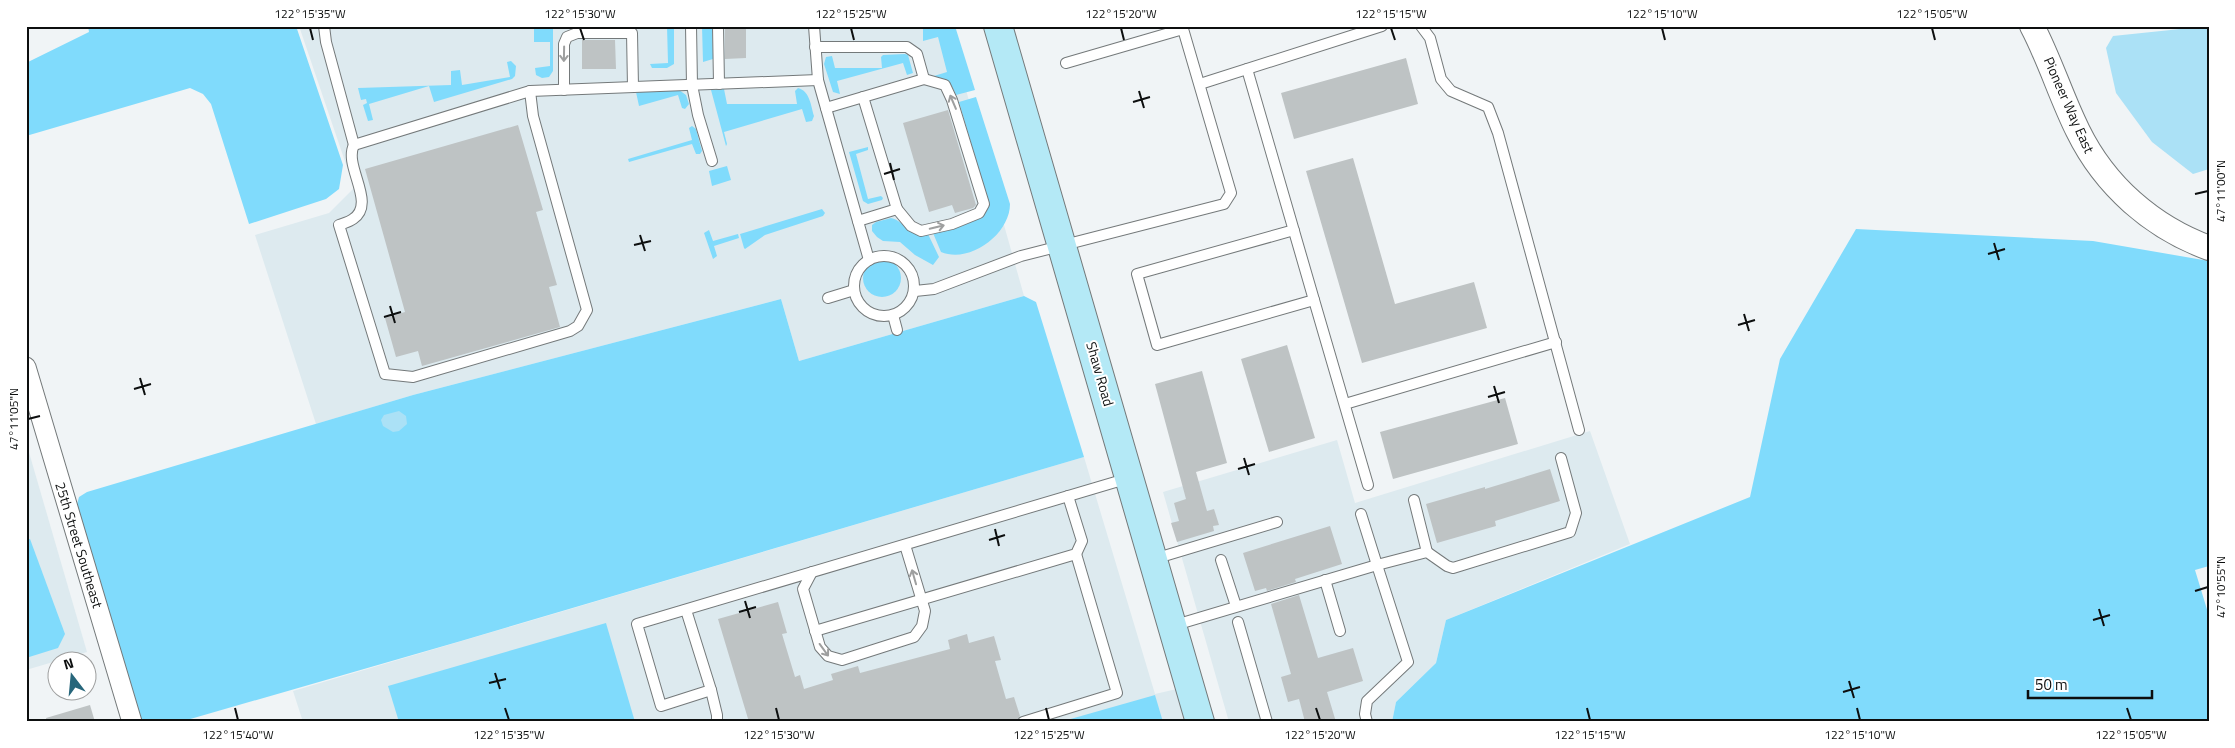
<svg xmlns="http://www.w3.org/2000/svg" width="2235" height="748" font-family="'Titillium Web',sans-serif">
<rect width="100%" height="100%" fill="#f0f4f6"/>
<g fill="#ddeaef">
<path d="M299,26H948L1024,296L799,361L781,299L413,395L316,424L255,235L329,213L354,188Z"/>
<path d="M1590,431L1630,544L1446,620L1436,663L1396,702L1392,722H1229L1163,492L1337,440L1355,503Z"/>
<path d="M26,442L87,652L26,670Z"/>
<path d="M1084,457L1155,694L1190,686L1200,722H303L293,691Z"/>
</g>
<g fill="#80dbfc">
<path d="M88,26H296L343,165L339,189L326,199L249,224L211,104L203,94L190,88L26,136V63L89,32Z"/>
<path d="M553,26V71L549,77L542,78L536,75L535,68L550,66V42H534V27Z"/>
<path d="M667,26H674V64L667,68H652L650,64L668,63Z"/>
<path d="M702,26H712L713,59L703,62Z"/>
<path d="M923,26H955L975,90L956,95C951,82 948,79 935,77L934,76L947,72L938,37L923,41Z"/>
<path d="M905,54L908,55L913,73L907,75L903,63L837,81L840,94L833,92L824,64L826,57L832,56L835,68H882L881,57L883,55Z"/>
<path d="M511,61L516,66L515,76L512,79L434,102L429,86L369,104L373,120L368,121L363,105L367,103L366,99L361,100L358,88L451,85V71L460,70L462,85L510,77L507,62Z"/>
<path d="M798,88C810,91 811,106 814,116L812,121L806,122L802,109L724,132L727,144L726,146L711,90L724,89L727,104H797L795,91Z"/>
<path d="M679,90L686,95L689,104L685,109L682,108L678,95L639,106L636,92Z"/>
<path d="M976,97L1010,204C1010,234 970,264 941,252L933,233L981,218C988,212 988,206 987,197L959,102Z"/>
<path d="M692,126L696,129L702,151L700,154H696L692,144L629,162L628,159L692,140L689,128Z"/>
<path d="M868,147V150L856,154L868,199L881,196L883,198L882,200L868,204L863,201L849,152Z"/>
<path d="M727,166L731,180L712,186L709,171Z"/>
<path d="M822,209L825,213L823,216L765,235L745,249L744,248L740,234Z"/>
<path d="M891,218C907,222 904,235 928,234L939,257L933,265L915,255L900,242L883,241L877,237L872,231V225L876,222Z"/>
<path d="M1856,229L2093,241L2209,261V566L2195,570L2209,616V722H1392L1396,702L1436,663L1446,620L1750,497L1780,359Z"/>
<path d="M709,230L713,241L738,234L739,238L714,246L717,256L713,259L704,233Z"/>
<circle cx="882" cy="278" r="19"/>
<path d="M1024,296L1036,302L1084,457L461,641L180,722H140L77,504L79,497L87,492L413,395L781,299L799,361Z"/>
<path d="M30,539L65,634L58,648L26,658V540Z"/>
<path d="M606,623L635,722H399L388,686Z"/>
<path d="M1155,695L1163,722H1060Z"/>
</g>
<g fill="#abe1f6">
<path d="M2209,26V169L2193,174L2152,142L2116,93L2106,48L2113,36Z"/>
<path d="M399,411L406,416L407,424L399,431L393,432L383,426L381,420L384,415Z"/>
</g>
<g fill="#bec3c4">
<path d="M725,26H746V58L725,59Z"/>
<path d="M582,40H615L616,69H582Z"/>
<path d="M1406,58L1418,104L1294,139L1281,93Z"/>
<path d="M948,110L976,205L973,208L955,213L952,205L929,212L903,123Z"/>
<path d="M518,125L543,210L536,212L557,285L549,287L560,327L422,366L418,351L396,357L385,318L405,312L365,169Z"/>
<path d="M1353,158L1395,304L1474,282L1487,328L1362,363L1306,171Z"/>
<path d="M1287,345L1315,438L1269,452L1241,359Z"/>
<path d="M1202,371L1227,463L1196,472L1207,511L1214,509L1219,525L1213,526L1214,531L1177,542L1171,523L1179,521L1174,503L1186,499L1155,384Z"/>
<path d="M1505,398L1518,444L1393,479L1380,432Z"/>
<path d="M1550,469L1560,501L1495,521L1496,526L1437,543L1426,504L1485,487V489Z"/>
<path d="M1330,526L1342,564L1295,579L1296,582L1267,591L1266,588L1255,591L1243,553Z"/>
<path d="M1299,595L1318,658L1353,648L1363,681L1327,692L1336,722H1305L1299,699L1288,702L1281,677L1291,674L1271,604Z"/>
<path d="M778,602L787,633L782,634L795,677L800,675L804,689L833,680L831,674L858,666L860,673L950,649L948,640L967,634L969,643L994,636L1001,660L995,661L1006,699L1014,697L1020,716L1016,722H749L718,619Z"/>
<path d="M90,705L95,722H47L46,718Z"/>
</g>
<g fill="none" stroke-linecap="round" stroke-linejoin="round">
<g stroke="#74797a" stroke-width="12">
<g id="service">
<path d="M324,26L326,42L354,145L530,91L818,80"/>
<path d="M691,26L692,85L698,115L712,161"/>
<path d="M718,26L719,84"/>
<path d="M814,26L818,80L869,260"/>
<path d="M1421,26L1430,38L1441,79L1451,91L1488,107L1498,133L1579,430"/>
<path d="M815,47H907L917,54L924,79L826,108"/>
<path d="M1247,69L1314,300L1157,345L1137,274L1294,230"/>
<path d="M1200,84L1382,26"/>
<path d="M564,90V44L567,37L577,33H632L633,87"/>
<path d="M354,145C343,166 377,203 353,219C349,222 344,223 339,225L385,374L413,377L570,331L578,326L587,310L533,116L530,91"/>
<path d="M897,209L911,226L921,231L952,224L979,213L984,204L952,100L945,85L924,79"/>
<path d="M858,221L897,209L863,97"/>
<circle cx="884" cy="286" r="30"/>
<path d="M915,291L934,289L1021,256L1224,204L1231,193L1183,29L1066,63"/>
<path d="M828,298L854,290"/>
<path d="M1314,300L1368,485"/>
<path d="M893,315L897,330"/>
<path d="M1345,404L1556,342"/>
<path d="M1414,500L1427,552"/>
<path d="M1361,514L1377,565L1427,552L1447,566L1453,568L1570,532L1576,513L1561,458"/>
<path d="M1154,559L1277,522"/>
<path d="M1221,560L1236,606"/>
<path d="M812,572L803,589L820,647L828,656L842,660L914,637L922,626L925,611L905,545"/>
<path d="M1325,580L1340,631"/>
<path d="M686,610L711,690L661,706L637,624L1129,478"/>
<path d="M1238,622L1267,722"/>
<path d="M1172,626L1377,565L1408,662L1367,701L1365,714L1367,722"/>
<path d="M815,631L1076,554L1082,541L1068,496"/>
<path d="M711,690L717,715V722"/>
<path d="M1023,722L1117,693L1076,554"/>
</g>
</g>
<g stroke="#74797a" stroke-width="21">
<path id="minor" d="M26,367L132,722"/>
</g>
<g stroke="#74797a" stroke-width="26">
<path id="tertiary" d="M2032,26C2050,60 2061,97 2078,131C2105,186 2152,227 2209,248"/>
</g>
<g stroke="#74797a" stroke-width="30">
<path id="secondary" d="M998,26L1200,722"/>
</g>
<use href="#service" stroke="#fff" stroke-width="10"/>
<use href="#minor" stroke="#fff" stroke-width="19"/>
<use href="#tertiary" stroke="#fff" stroke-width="24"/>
<use href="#secondary" stroke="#b4e9f6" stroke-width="28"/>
</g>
<defs><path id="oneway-shaft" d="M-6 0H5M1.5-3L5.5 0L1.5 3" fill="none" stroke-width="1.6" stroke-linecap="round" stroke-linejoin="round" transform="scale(1.25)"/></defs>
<g stroke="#9e9f9f">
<use href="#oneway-shaft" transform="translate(564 54) rotate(91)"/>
<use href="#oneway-shaft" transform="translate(953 102) rotate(-113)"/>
<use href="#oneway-shaft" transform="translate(937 227) rotate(-13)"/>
<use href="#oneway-shaft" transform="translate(914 577) rotate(-106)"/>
<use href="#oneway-shaft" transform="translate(824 650) rotate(54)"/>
</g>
<path fill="none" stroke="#0d0f0f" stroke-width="2" d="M310,28L313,40M580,28L584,40M851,28L854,40M1121,28L1124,40M1391,28L1395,40M1662,28L1665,40M1932,28L1935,40M1139,91L1144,108M1133,102L1150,97M890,163L894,180M884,174L900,169M2195,194L2208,191M640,235L645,251M1994,243L1999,260M634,245L651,241M1988,254L2005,249M390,306L395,323M1744,314L1749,331M384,317L401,312M1738,325L1755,320M140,378L145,395M1494,386L1499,403M134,389L151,384M1488,397L1505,392M28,419L40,416M1244,458L1249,475M1238,469L1255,464M995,529L999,546M989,540L1005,535M2195,591L2208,587M745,601L750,618M2099,609L2104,626M739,612L756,607M2093,620L2110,615M495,673L500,689M1849,681L1854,698M489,683L506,679M1843,692L1860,687M235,708L238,720M505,708L509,720M776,708L779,720M1046,708L1049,720M1316,708L1320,720M1587,708L1590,720M1857,708L1860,720M2127,708L2131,720"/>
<g text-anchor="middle" stroke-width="4" stroke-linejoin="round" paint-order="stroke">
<g font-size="14" fill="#0d0f0f" stroke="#fff">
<text transform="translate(2069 105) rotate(66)" y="5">Pioneer Way East</text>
<text transform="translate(1100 374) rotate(74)" y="5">Shaw Road</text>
<text transform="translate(79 545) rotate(73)" y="5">25th Street Southeast</text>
</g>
</g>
<rect width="2235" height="748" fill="none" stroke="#ffffff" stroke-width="55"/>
<g transform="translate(72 676) rotate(344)"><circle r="24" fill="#ffffff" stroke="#9e9f9f"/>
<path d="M0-4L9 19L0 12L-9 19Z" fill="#27667b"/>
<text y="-8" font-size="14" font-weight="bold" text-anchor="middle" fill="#0d0f0f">N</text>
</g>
<path d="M2028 690v8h124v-8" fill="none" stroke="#0d0f0f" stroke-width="2.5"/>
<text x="2035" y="690" font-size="15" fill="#0d0f0f" stroke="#ffffff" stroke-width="4" paint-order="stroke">50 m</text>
<rect x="28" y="28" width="2180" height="692" fill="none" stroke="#0d0f0f" stroke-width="2"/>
<g font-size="12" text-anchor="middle" fill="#0d0f0f">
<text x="310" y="18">122°15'35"W</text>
<text x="580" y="18">122°15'30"W</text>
<text x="851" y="18">122°15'25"W</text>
<text x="1121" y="18">122°15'20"W</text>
<text x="1391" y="18">122°15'15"W</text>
<text x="1662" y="18">122°15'10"W</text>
<text x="1932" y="18">122°15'05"W</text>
<text transform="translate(2221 191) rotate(-90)" y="4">47°11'00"N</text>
<text transform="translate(14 419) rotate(-90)" y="4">47°11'05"N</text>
<text transform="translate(2221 587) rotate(-90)" y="4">47°10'55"N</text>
<text x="238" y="739">122°15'40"W</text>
<text x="509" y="739">122°15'35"W</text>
<text x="779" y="739">122°15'30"W</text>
<text x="1049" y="739">122°15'25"W</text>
<text x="1320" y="739">122°15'20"W</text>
<text x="1590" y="739">122°15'15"W</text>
<text x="1860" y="739">122°15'10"W</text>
<text x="2131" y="739">122°15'05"W</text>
</g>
</svg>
